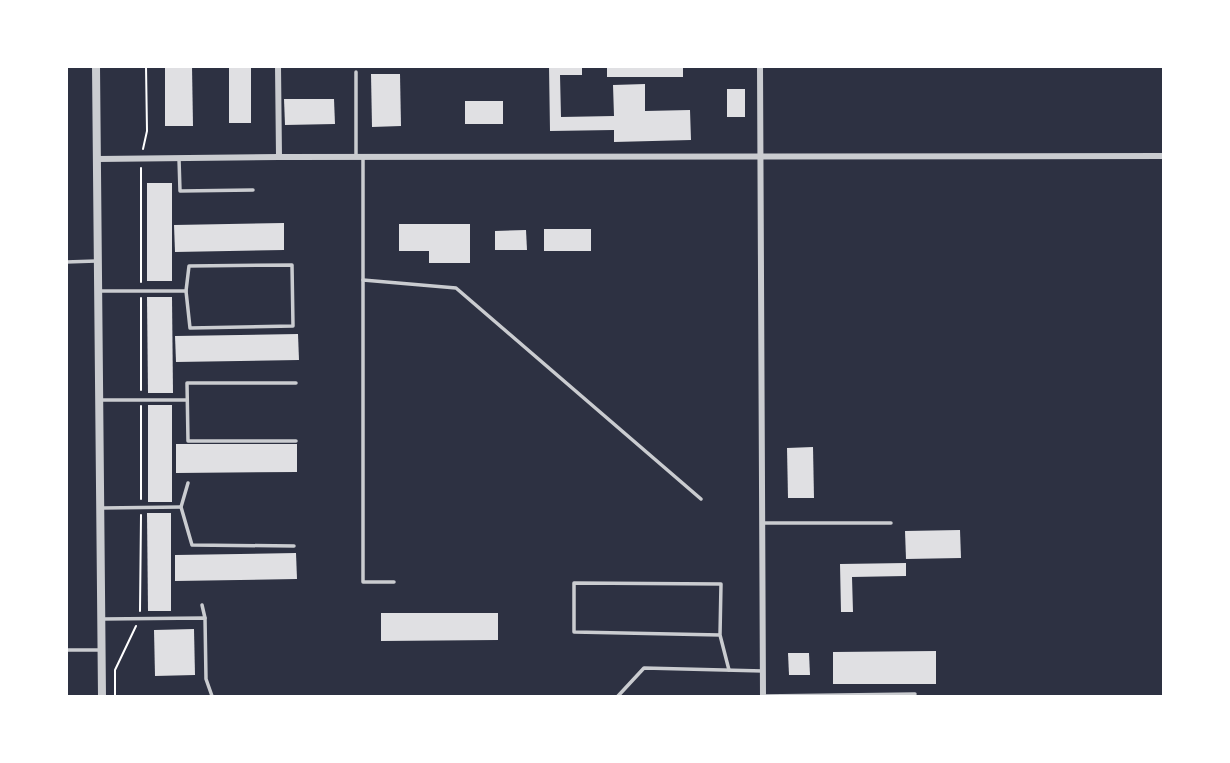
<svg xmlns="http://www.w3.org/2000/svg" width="1230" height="763" font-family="'Fira Sans Condensed',sans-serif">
<rect width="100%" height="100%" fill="#2d3142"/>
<g fill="#e0e0e3">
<path d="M165,66H192L193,126H165Z"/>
<rect x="229" y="66" width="22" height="57"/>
<path d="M549,66H582V75H560L561,117L614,116L613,85L645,84V111L690,110L691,140L614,142V130L550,131Z"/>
<rect x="607" y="66" width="76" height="11"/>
<path d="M371,74H400L401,126L372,127Z"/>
<rect x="727" y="89" width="18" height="28"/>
<path d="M284,99H334L335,124L285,125Z"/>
<rect x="465" y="101" width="38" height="23"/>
<rect x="147" y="183" width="25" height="98"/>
<path d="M284,223V250L175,252L174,225Z"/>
<path d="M399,224H470V263H429V251H399Z"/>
<rect x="544" y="229" width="47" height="22"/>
<path d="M526,230L527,250H495V231Z"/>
<path d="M147,297H172L173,393H148Z"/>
<path d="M298,334L299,360L176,362L175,336Z"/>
<rect x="148" y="405" width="24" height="97"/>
<path d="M176,444H297V472L176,473Z"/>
<path d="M813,447L814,498H788L787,448Z"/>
<path d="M147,513H171V611H148Z"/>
<path d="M960,530L961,558L906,559L905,531Z"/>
<path d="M296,553L297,579L175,581V555Z"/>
<path d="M906,563V576L852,577L853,612H841L840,564Z"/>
<path d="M381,613H498V640L381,641Z"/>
<path d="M194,629L195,675L155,676L154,630Z"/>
<path d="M936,651V684H833V652Z"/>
<path d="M788,653H809L810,675H789Z"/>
</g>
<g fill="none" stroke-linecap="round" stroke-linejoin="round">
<g stroke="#fff" stroke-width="2">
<path d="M143,149L147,131L146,66"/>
<path d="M141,168V282"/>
<path d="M141,390V298"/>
<path d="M141,499V406"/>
<path d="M140,611L141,515"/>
<path d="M115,696V670L136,626"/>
</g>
<g stroke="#caccd0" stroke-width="3.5">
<path d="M356,155V72"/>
<path d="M363,157V582H394"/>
<path d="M179,159L180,191L253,190"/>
<path d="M66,262L96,261"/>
<path d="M292,265L293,326L190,328L186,291L189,266Z"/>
<path d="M363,280L456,288L701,499"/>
<path d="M99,291H186"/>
<path d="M296,383H187L188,441H296"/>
<path d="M100,400H186"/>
<path d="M188,483L181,507L192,545L294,546"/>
<path d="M102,508L181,507"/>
<path d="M762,523H891"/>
<path d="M202,605L205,618"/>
<path d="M102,619L205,618L206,679L212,696"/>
<path d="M720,635L721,584L574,583V632L720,635L729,670"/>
<path d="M66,650H100"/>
<path d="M618,696L644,668L763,671"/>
<path d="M763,696L915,694"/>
</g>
<g stroke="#caccd0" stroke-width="6">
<path d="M278,66L279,157"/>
<path d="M760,66L763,696"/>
<path d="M98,159L279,157L1164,156"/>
</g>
<path stroke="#caccd0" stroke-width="8" d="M96,66L102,696"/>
</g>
<rect width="1230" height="763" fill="none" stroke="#ffffff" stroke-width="136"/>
</svg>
